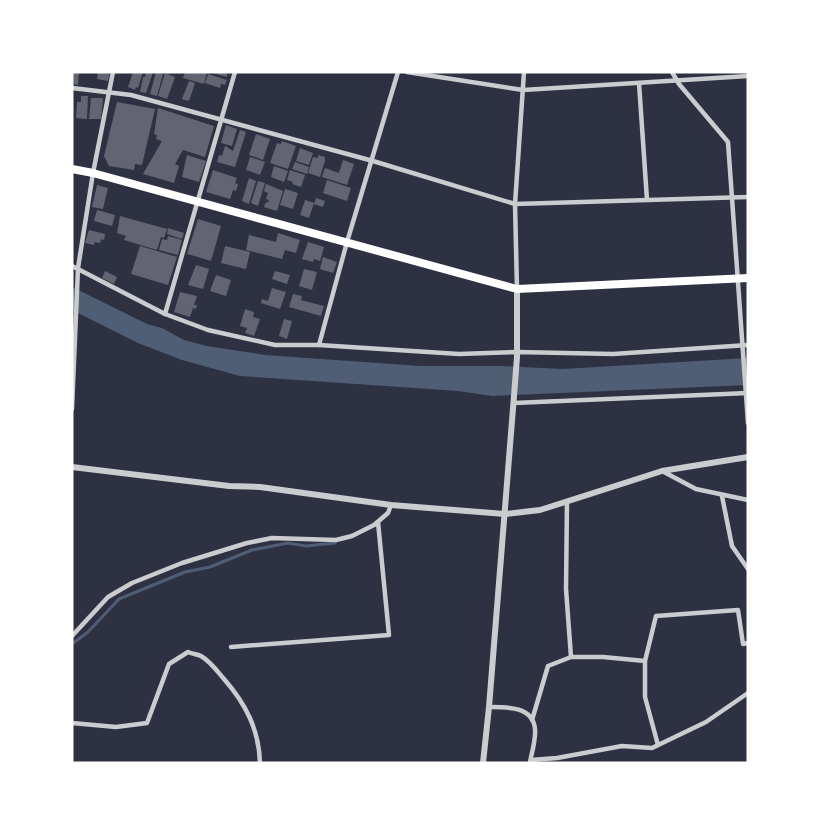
<svg xmlns="http://www.w3.org/2000/svg" width="820" height="835" font-family="Poppins,sans-serif">
<rect width="100%" height="100%" fill="#2d3142"/>
<path fill="#4f5d75" d="M72,287L147,324L162,328L184,340L207,346L265,355L420,366H502L562,369L748,358V385L492,396L458,391L240,376L182,360L138,343L72,310Z"/>
<g fill="none" stroke-linecap="round" stroke-linejoin="round">
<path stroke="#4f5d75" stroke-width="3" d="M72,644L88,632L119,599L185,572L210,567L252,550L288,543L306,546L335,543"/>
</g>
<g fill="#626471">
<path d="M72,72H79L78,85L72,84Z"/>
<path d="M98,72H110L108,81L97,79Z"/>
<path d="M133,72H143L138,88L136,87L135,90L128,87Z"/>
<path d="M146,72H153L146,93L140,92L143,77H145Z"/>
<path d="M156,72L163,74L157,96L150,94Z"/>
<path d="M185,72H207L204,84L183,78Z"/>
<path d="M209,72H228L227,77Z"/>
<path d="M165,73L175,77L167,99L158,96Z"/>
<path d="M208,74L227,80L225,85L221,84L220,88L205,83Z"/>
<path d="M189,81L195,83L189,101L182,99Z"/>
<path d="M81,96H88L87,119L76,118L77,102H81Z"/>
<path d="M91,98H103L101,119H89Z"/>
<path d="M117,102L155,109L142,165L135,164L134,170L109,166L104,156Z"/>
<path d="M158,108L214,126L205,157L183,150L175,164L179,166L174,183L143,174L162,141L156,139L157,135L154,134Z"/>
<path d="M226,125L237,129L232,146L221,143Z"/>
<path d="M240,130L246,132L235,167L217,162L219,155L222,156L225,146L233,151Z"/>
<path d="M256,134L270,139L263,160L249,155Z"/>
<path d="M282,141L296,146L288,169L270,163L277,143L281,144Z"/>
<path d="M300,148L313,153L309,165L296,161Z"/>
<path d="M187,155L206,161L199,182L182,177Z"/>
<path d="M318,155L325,157V161L320,177L308,173L313,157L318,158Z"/>
<path d="M250,157L265,162L260,175L246,170Z"/>
<path d="M343,160L354,164L347,185L322,177L325,168L339,173Z"/>
<path d="M295,162L309,167L307,174L292,169Z"/>
<path d="M274,166L288,171L284,182L271,177Z"/>
<path d="M213,170L237,178L235,183L238,184L236,191L233,190L230,199L206,192Z"/>
<path d="M290,170L305,175L301,187L292,184L293,182L287,180Z"/>
<path d="M249,178L256,181L249,204L242,201Z"/>
<path d="M327,180L351,188L347,201L323,193Z"/>
<path d="M258,181L265,183L258,206L251,203Z"/>
<path d="M266,184L283,191L277,211L264,207L266,202L268,203L269,200L266,199L268,193L264,191Z"/>
<path d="M97,185L108,188L103,209L92,207Z"/>
<path d="M285,189L298,193L293,209L280,205Z"/>
<path d="M316,198L325,201L323,207L314,204Z"/>
<path d="M305,200L314,203L309,218L300,215Z"/>
<path d="M97,210L115,215L112,226L94,221Z"/>
<path d="M120,216L167,229L164,238L161,237L157,250L124,240L126,236L117,233Z"/>
<path d="M198,219L221,226L211,261L198,257L205,237L198,257L187,254Z"/>
<path d="M168,228L184,233L182,239L167,234Z"/>
<path d="M89,230L105,234L104,240L101,239L100,243L95,242L94,245L85,243Z"/>
<path d="M278,233L300,240L296,253L285,250L282,259L246,250L249,235L276,242Z"/>
<path d="M168,236L182,240L178,255L159,250L162,239L167,240Z"/>
<path d="M308,242L324,247L320,261L314,259L313,262L302,259Z"/>
<path d="M140,246L177,257L168,285L131,274Z"/>
<path d="M225,246L250,252L246,269L221,263Z"/>
<path d="M323,257L337,262L333,273L320,269Z"/>
<path d="M196,265L209,269L203,289L188,285Z"/>
<path d="M304,269L317,272L312,290L299,286Z"/>
<path d="M105,271L117,277L114,284L102,278Z"/>
<path d="M275,271L290,275L287,284L272,279Z"/>
<path d="M216,275L231,280L226,296L210,291Z"/>
<path d="M272,288L286,292L280,309L261,303L262,299L268,301Z"/>
<path d="M180,292L197,296L194,305H197L196,309L193,308L190,317L174,312Z"/>
<path d="M293,294L302,296L301,300L324,306L321,316L289,307Z"/>
<path d="M245,309L254,312L253,317L260,319L254,336L245,333L247,328L240,326Z"/>
<path d="M284,319L292,321L287,339L279,336Z"/>
</g>
<g fill="none" stroke-linecap="round" stroke-linejoin="round">
<g stroke="#caccd0" stroke-width="4.5">
<path d="M407,72L523,90L748,76"/>
<path d="M672,72L679,84L728,142L748,423"/>
<path d="M639,83L647,200"/>
<path d="M72,88L131,95L373,161L515,204L748,197"/>
<path d="M72,266L165,314L208,330L275,345H319L459,354L517,352L613,354L748,345"/>
<path d="M517,289L515,204L524,72"/>
<path d="M165,314L235,72"/>
<path d="M319,345L347,242L398,72"/>
<path d="M514,403L748,393"/>
<path d="M72,409L78,268L93,173L113,72"/>
<path d="M662,471L696,489L748,500"/>
<path d="M722,496L732,546L748,569"/>
<path d="M567,501L566,589L571,657"/>
<path d="M72,636L108,597L132,583L182,563L247,543L272,538L336,540L352,536L374,525L388,513L391,505"/>
<path d="M231,647L389,635L378,522"/>
<path d="M645,661V697L658,745"/>
<path d="M489,707C506,707 533,706 535,729C536,739 532,752 530,762"/>
<path d="M532,720L548,666L571,657H603L645,661L656,616L738,610L743,644L748,643"/>
<path d="M72,723L116,727L147,723L169,664L188,652C192,654 197,654 201,656C211,662 217,671 224,679C246,704 259,730 260,763"/>
<path d="M531,760L557,758L622,746L652,748L706,722L748,693"/>
</g>
<g stroke="#caccd0" stroke-width="6">
<path d="M72,467L229,486L260,487L391,505L505,514L540,510L662,471L748,457"/>
<path d="M483,763L489,707L514,396L517,357V289"/>
</g>
<path stroke="#fff" stroke-width="8" d="M72,169L93,173L517,289L748,278"/>
</g>
<rect width="820" height="835" fill="none" stroke="#ffffff" stroke-width="147"/>
</svg>
